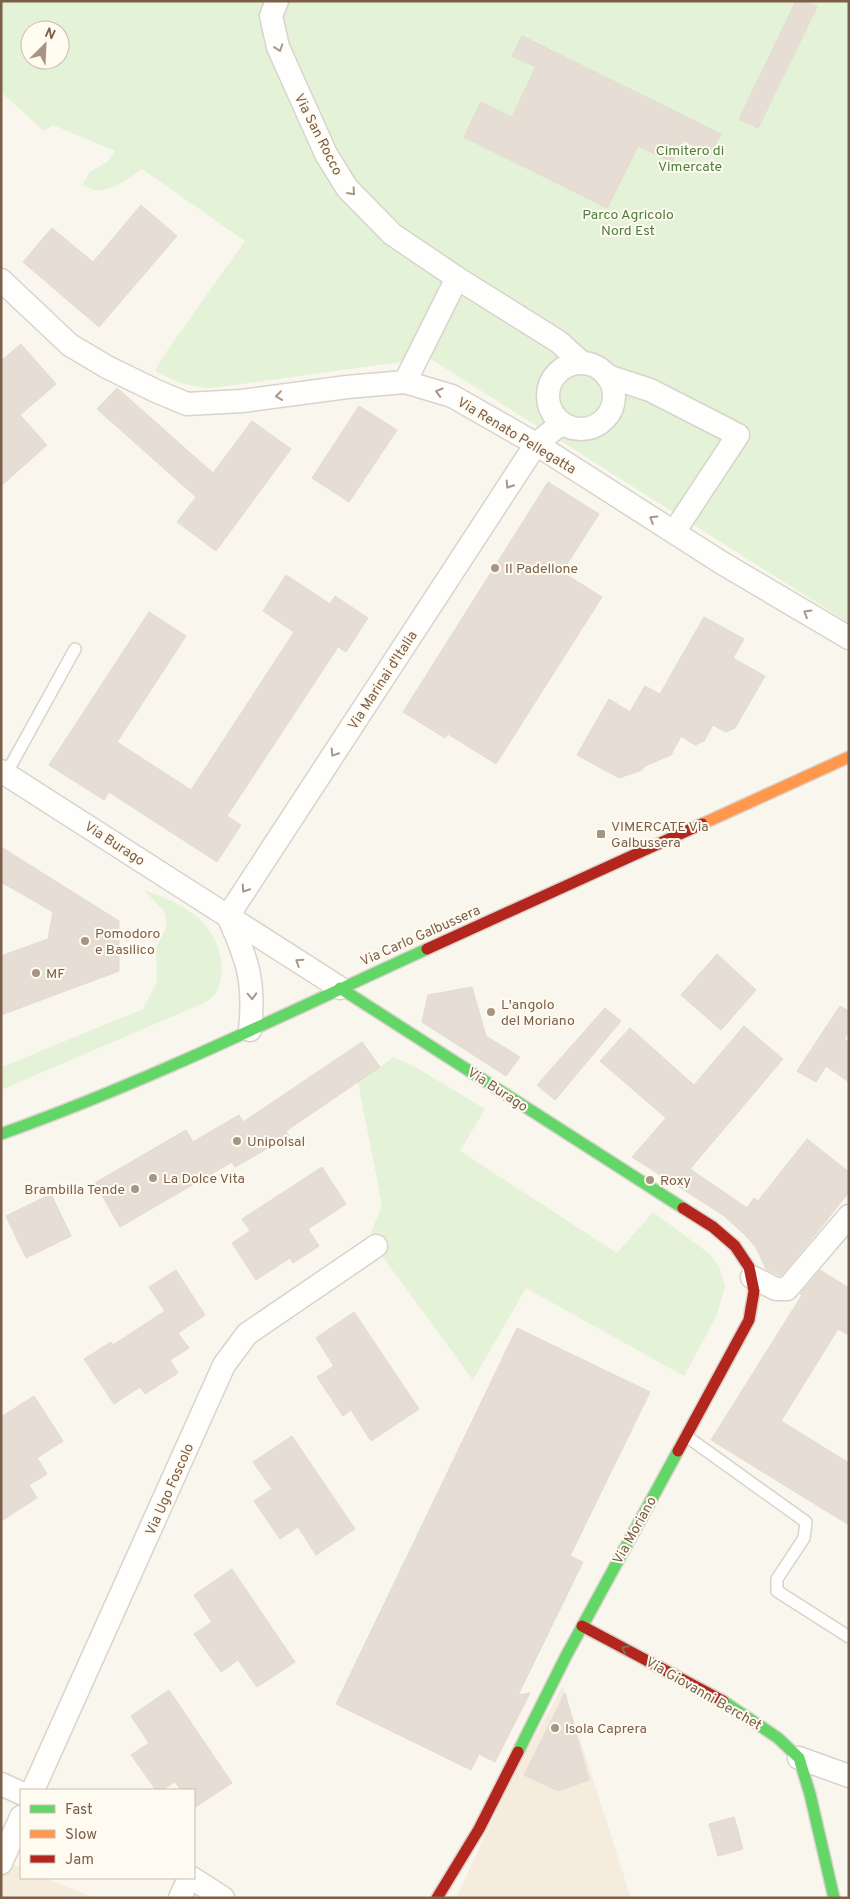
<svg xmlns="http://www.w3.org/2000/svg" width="850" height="1899" font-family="Overpass,sans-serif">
<rect width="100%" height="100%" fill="#f9f6ee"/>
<g fill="#f6ecde">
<path d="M563,1686L631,1898H456L515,1771Z"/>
<path d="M1,1859L21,1868V1878H46L95,1898H1Z"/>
</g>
<g fill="#e4f2d7" fill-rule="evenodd">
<path d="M1,1H849V623L429,358L213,388C189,387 176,382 155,371L162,358L245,241L142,169C129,178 110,193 94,190C90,189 86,186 82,185L90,172L107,162L115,151L53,125L44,131L1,92ZM30,30H60V60H30Z"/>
<path d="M144,890C163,897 180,903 196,916C217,932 230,968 216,993C213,997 208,1000 204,1003L1,1090L2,1067L143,1009L157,982L156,948L167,926L164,911Z"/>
<path d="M394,1057L417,1068L485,1109L460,1151L617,1253L653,1212L711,1255L720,1269L725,1286L717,1315L684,1376L526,1288L473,1380L369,1238L382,1205L358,1082Z"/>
</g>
<g fill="#e6ded5" stroke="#e4dacf">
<path d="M796,1H805L817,7L758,128L739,119Z"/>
<path d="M522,36L721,134L711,153L683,140L672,162L638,146L607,208L464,137L481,102L512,117L536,67L512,56Z"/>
<path d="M141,205L177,236L99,327L23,262L52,228L93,262Z"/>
<path d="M21,344L56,384L20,415L47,445L1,486V361Z"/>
<path d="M117,388L213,473L252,421L291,449L216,551L177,522L196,497L97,409Z"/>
<path d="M359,406L397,430L349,502L312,478Z"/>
<path d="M548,482L599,514L562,572L602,597L496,764L448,734L445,738L403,712Z"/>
<path d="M286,575L330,604L335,596L368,618L346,652L338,647L227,816L241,825L217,862L109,792L104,800L49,765L149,612L186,636L117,742L191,790L294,632L263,611Z"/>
<path d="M704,617L744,639L733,658L765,676L735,728L726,732L713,725L704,741L695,745L681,736L671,755L645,766L642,770L619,778L577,755L609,699L630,712L645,686L660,694Z"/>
<path d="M1,847L119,921V971L1,1015V956L48,939L53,912L1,882Z"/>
<path d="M717,954L756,990L721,1030L681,995Z"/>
<path d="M472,987L486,1036L520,1057L506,1076L422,1022L428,995Z"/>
<path d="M840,1006L849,1011V1031L844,1039L849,1042V1082L826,1066L816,1082L797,1071Z"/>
<path d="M605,1008L621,1021L555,1100L537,1085Z"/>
<path d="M744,1026L783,1059L690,1169L747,1208L754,1198L758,1201L807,1139L849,1172V1192L815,1235L781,1276L766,1269L755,1246L745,1235L723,1215L632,1157L666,1118L600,1061L630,1028L694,1085Z"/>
<path d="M362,1042L380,1067L286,1131L289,1136L235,1167L232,1162L120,1227L95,1183L186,1130L193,1142L239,1115L243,1122Z"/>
<path d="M322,1167L346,1204L308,1229L319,1246L293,1263L290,1258L256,1280L232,1243L250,1231L242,1219Z"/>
<path d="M51,1194L71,1236L26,1258L6,1216Z"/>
<path d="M176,1270L205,1315L178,1333L189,1348L170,1360L178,1373L145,1394L140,1387L114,1404L84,1359L111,1342L113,1345L165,1311L149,1287Z"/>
<path d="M820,1270L849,1288V1335L838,1329L781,1421L849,1463V1525L711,1440L802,1295L800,1294Z"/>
<path d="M354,1312L419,1409L371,1441L351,1410L343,1416L317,1377L334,1366L316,1338Z"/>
<path d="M517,1328L650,1392L570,1556L583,1562L518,1695L530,1693L495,1762L479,1754L471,1770L336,1704Z"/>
<path d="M34,1396L63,1441L37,1458L47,1474L29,1485L37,1498L1,1521V1417Z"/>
<path d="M292,1436L355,1529L316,1555L298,1527L280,1539L254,1501L272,1489L253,1462Z"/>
<path d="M232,1569L295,1662L257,1687L238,1660L221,1672L194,1634L212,1622L194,1595Z"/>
<path d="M169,1690L232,1783L194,1808V1790H181L175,1782L162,1790H156L131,1755L149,1743L131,1716Z"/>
<path d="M565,1693L589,1780L558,1791L524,1775Z"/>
<path d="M734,1817L743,1849L718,1856L709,1824Z"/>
</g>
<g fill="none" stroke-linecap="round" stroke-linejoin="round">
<g stroke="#dad3cc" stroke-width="14">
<g id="lane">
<path d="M6,774L75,649"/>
<path d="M686,1436L806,1522L804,1538L777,1579V1591L849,1637"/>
</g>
</g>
<g stroke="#dad3cc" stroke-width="25">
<g id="street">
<path d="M277,1L271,16L278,47L326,154L347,188L392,234L457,278L559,342L582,363"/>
<path d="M1,280L70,345L107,367L156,391L187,404L242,401L347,387L405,382L452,396L536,444L722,563L849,638"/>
<circle cx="581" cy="396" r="33"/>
<path d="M607,376L650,390L738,435L674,532"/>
<path d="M405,382L457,278"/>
<path d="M1,771L340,988"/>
<path d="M228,916L536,444L562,423"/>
<path d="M228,916C248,961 255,981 250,1030"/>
<path d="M752,1277L776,1289H787L849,1216"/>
<path d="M799,1758L849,1776"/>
<path d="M1,1784L21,1793"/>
<path d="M33,1790L224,1365L247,1334L376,1246"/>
<path d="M1,1863L21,1817"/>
<path d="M192,1878L223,1898"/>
<path d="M180,1898L189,1878"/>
</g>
</g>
<g stroke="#dad3cb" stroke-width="14">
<g id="fast">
<path d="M340,988L683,1208"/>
<path d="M1,1134C147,1082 287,1013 427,949"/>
<path d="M723,1701L778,1738L799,1758L810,1794L834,1898"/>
<path d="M518,1752L566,1656L678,1451"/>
</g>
</g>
<g stroke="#dad3cb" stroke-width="14">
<path id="slow" d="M702,824L849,757"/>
</g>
<g stroke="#dad3cb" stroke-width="14">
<g id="jam">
<path d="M427,949L702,824"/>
<path d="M678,1451L749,1320L754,1291L749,1267L735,1246L713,1227L683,1208"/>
<path d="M582,1626L723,1701"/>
<path d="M437,1898L479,1829L518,1752"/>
</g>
</g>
<use href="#lane" stroke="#fefefc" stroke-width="11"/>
<use href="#street" stroke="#fefefc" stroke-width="22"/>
<use href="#fast" stroke="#63d668" stroke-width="11"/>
<use href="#slow" stroke="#ff974d" stroke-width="11"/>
<use href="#jam" stroke="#b3261e" stroke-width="11"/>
</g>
<defs><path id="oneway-chevron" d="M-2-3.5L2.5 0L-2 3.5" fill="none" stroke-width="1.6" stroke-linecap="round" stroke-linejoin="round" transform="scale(1.25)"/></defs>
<g stroke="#aa9788">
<use href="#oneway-chevron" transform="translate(279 48) rotate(71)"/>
<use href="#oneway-chevron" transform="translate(352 192) rotate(48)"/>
<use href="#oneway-chevron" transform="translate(439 392) rotate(-164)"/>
<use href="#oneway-chevron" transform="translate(279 396) rotate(172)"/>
<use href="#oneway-chevron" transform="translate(509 485) rotate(123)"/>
<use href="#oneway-chevron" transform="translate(653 519) rotate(-148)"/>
<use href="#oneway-chevron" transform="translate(807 613) rotate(-149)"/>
<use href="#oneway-chevron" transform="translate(334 753) rotate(123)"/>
<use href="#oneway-chevron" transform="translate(245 889) rotate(123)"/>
<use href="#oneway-chevron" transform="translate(299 962) rotate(-147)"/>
<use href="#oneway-chevron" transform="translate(252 996) rotate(88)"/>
</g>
<use stroke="#78714e" href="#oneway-chevron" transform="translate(625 1649) rotate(-152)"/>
<g fill="#a89483" stroke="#fffbf1" stroke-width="2">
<circle cx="495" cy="568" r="5"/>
<rect x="596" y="829" width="10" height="10" rx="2.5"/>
<circle cx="85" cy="941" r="5"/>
<circle cx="36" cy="973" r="5"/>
<circle cx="491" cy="1012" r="5"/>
<circle cx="237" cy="1141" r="5"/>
<circle cx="153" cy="1178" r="5"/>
<circle cx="650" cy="1180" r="5"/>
<circle cx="135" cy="1189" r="5"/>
<circle cx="555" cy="1728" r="5"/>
</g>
<g text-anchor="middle" stroke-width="4" stroke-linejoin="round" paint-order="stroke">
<g font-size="14" fill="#7c5f49" stroke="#fffbf1">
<text transform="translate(319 134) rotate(63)" y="5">Via San Rocco</text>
<text transform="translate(517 435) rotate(31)" y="5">Via Renato Pellegatta</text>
<text transform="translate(382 680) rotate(-57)" y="5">Via Marinai d'Italia</text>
<text transform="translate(115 843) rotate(33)" y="5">Via Burago</text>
<text transform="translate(420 935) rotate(-24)" y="5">Via Carlo Galbussera</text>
<text transform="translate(498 1089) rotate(33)" y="5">Via Burago</text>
<text transform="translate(169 1489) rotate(-66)" y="5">Via Ugo Foscolo</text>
<text transform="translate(634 1530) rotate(-61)" y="5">Via Moriano</text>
<text transform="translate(704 1693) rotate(30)" y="5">Via Giovanni Berchet</text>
</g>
<g font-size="14" fill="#4c7d3d" stroke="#fffbf1">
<text x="690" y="155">Cimitero di<tspan x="690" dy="16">Vimercate</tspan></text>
<text x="628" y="219">Parco Agricolo<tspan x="628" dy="16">Nord Est</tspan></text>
</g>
<g font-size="14" fill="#7c5f49" stroke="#fffbf1" text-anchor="start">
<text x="505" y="573">Il Padellone</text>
<text x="611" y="831">VIMERCATE Via<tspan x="611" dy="16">Galbussera</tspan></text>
<text x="95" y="938">Pomodoro<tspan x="95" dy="16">e Basilico</tspan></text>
<text x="46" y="978">MF</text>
<text x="501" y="1009">L'angolo<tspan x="501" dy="16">del Moriano</tspan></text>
<text x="247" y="1146">Unipolsal</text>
<text x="163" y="1183">La Dolce Vita</text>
<text x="660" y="1185">Roxy</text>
<text x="125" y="1194" text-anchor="end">Brambilla Tende</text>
<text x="565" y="1733">Isola Caprera</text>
</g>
</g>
<rect width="850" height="1899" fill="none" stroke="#7c5f49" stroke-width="5"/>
<rect x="20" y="1789" width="175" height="90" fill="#fffbf1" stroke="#cbbdae"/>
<rect x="30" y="1805" width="25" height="8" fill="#63d668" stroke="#cbbdae"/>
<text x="65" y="1814" font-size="15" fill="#7c5f49">Fast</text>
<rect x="30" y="1830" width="25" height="8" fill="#ff974d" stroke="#cbbdae"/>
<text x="65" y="1839" font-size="15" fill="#7c5f49">Slow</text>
<rect x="30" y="1855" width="25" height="8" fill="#b3261e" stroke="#cbbdae"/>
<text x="65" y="1864" font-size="15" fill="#7c5f49">Jam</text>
<g transform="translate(45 45) rotate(24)"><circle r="24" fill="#fffbf1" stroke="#cbbdae"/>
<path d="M0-4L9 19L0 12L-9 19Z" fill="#a89483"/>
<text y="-8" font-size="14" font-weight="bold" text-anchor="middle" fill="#7c5f49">N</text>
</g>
</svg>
